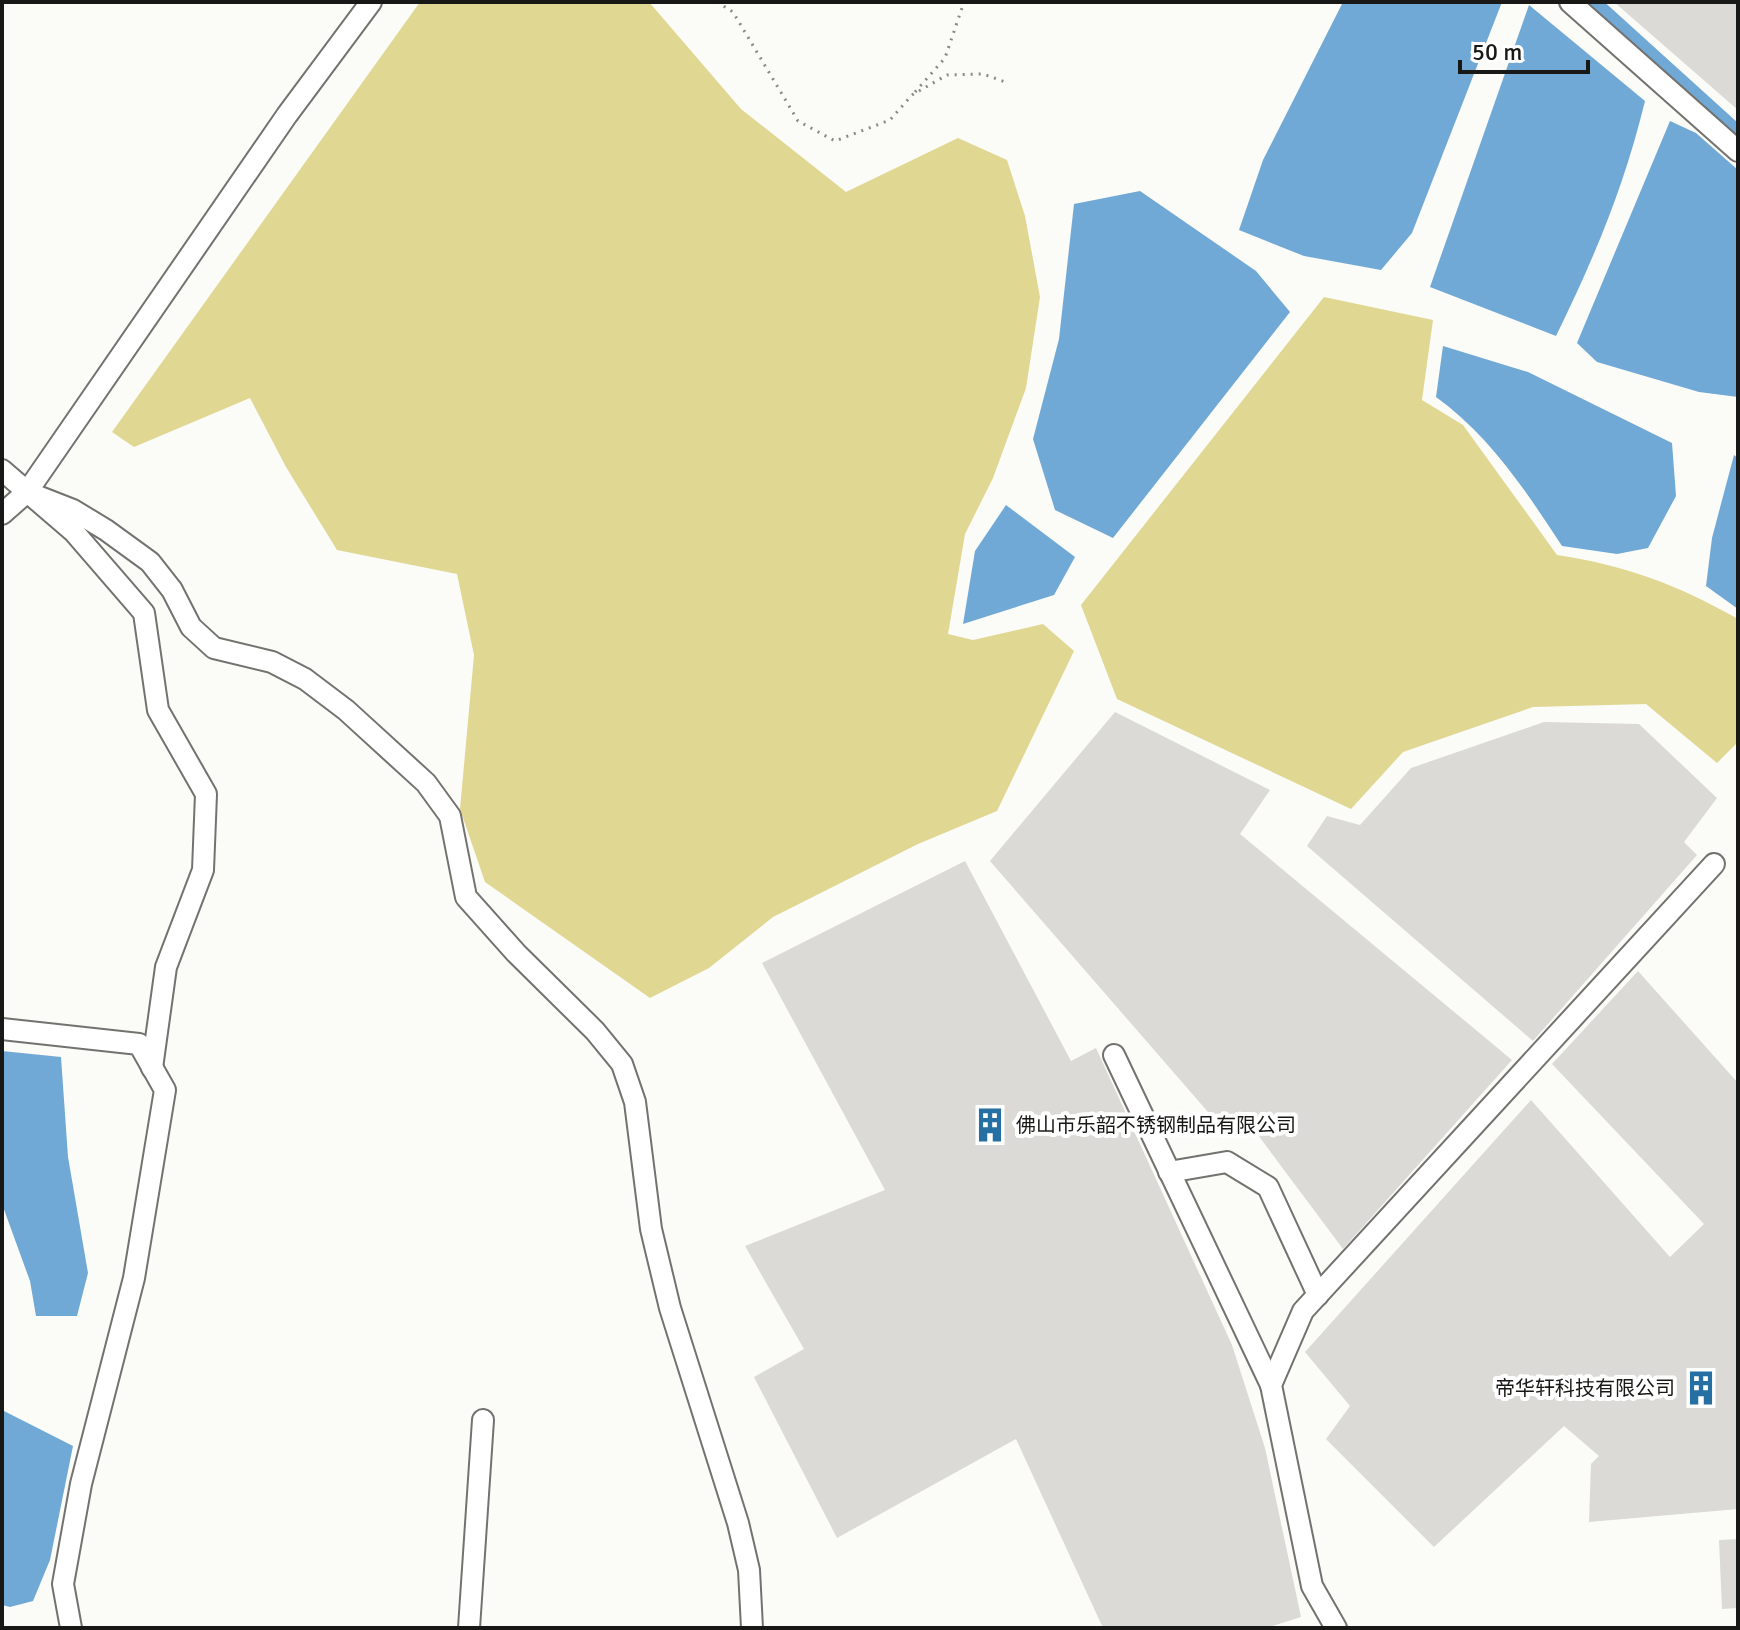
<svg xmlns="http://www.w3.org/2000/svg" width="1740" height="1630" font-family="Signika,'Noto Sans SC',sans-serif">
<rect width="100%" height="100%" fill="#fbfbf7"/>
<g fill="#e0d793">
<path d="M420,2H649L741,109L846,192L958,138L1007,160L1025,216L1040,297L1026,388L993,478L965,534L948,634L973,640L1043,624L1074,651L997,811L918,844L773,917L709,968L650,998L485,882L460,809L474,655L457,574L337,550L286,467L250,398L134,447L112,432Z"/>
<path d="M1324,297L1433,320L1422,400L1463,425L1557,555C1625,565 1678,585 1738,619V742L1717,763L1646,704L1533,707L1403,752L1351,809L1117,699L1081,605Z"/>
</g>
<g fill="#70a9d6">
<path d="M1343,2H1502L1412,233L1381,270L1304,256L1239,230L1263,160Z"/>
<path d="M1529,5L1645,101C1624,187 1595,256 1556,336L1430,287Z"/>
<path d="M1670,121L1696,133L1738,170V397L1699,392L1597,362L1577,343Z"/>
<path d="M1140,191L1256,271L1290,312L1113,538L1055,510L1033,439L1059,339L1074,204Z"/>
<path d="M1443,346L1528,372L1672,443L1676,496L1648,548L1617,554L1562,546C1526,491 1489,435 1436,397Z"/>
<path d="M1734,455L1738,458V609L1706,586L1712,538Z"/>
<path d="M1006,505L1075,557L1054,595L963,624L975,551Z"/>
<path d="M2,1051L61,1057L68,1157L88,1273L77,1316H36L30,1281L2,1204Z"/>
<path d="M2,1410L73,1446L50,1560L33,1601L10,1607L2,1605Z"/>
</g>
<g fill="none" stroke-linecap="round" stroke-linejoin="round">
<path stroke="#70a9d6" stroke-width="18" d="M1591,2L1738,135"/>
</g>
<g fill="#dbdad6">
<path d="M1614,2H1738V110Z"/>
<path d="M1115,712L1270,790L1240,834L1512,1060L1343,1249L1240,1111L1221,1127L990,861Z"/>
<path d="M1544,722L1639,724L1717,798L1684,842L1697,855L1533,1041L1307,846L1327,816L1360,825L1411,768Z"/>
<path d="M965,861L1071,1061L1096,1048L1232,1345L1265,1448L1301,1617L1266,1628H1103L1016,1439L837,1538L754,1377L804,1349L745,1246L885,1190L762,963Z"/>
<path d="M1638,971L1738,1083V1509L1589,1522L1591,1464L1599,1456L1564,1426L1434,1547L1326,1439L1350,1406L1305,1352L1531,1100L1670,1257L1704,1224L1552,1064Z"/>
<path d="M1738,1539V1608L1722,1609L1719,1540Z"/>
</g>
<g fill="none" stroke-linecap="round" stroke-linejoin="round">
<g stroke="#73726f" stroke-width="24">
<g id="minor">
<path d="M1570,2L1738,151"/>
<path d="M2,470L74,532L144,613L158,710L206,794L203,870L166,967L152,1068"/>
<path d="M27,492L73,510L106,530L150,562L172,590L191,627L214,648L272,662L305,679L346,710L426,783L450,816L466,897L516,953L595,1031L622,1064L635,1102L651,1229L670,1308L738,1523L749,1570L752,1628"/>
<path d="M2,514L27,492L287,115L371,2"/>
<path d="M2,1029L139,1044L165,1090L134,1278L81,1484L63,1584L71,1628"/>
<path d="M1114,1055L1271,1385"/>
<path d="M1169,1172L1227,1162L1268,1187L1318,1295"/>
<path d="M469,1628L483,1420"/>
<path d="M1336,1628L1312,1586L1271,1385L1303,1311L1714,864"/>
</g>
</g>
<g stroke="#8a8a87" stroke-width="3" stroke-dasharray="2 6" stroke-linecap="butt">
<path d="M717,2L733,12L798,121L835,141L890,120L912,95L947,75L983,74L1008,83"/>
<path d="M915,92L945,58L964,2"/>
</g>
<use href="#minor" stroke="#fff" stroke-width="20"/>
</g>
<defs>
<g id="building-bare" transform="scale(2.76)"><path d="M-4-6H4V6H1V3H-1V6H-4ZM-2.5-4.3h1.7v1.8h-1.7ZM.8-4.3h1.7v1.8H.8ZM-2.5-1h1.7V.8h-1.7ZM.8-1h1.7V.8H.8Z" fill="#266fa3" stroke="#fff" stroke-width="2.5" paint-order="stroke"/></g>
</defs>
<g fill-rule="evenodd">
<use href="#building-bare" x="990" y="1125"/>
<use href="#building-bare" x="1701" y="1388"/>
</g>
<g text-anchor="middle" stroke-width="8" stroke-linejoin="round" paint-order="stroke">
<g font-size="20" fill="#181816" stroke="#fff" text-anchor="start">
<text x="1016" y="1132">佛山市乐韶不锈钢制品有限公司</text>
<text x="1675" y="1395" text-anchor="end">帝华轩科技有限公司</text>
</g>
</g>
<rect width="1740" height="1630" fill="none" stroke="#181816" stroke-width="8"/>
<path d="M1460 60v12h128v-12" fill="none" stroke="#181816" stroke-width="4"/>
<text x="1472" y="60" font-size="24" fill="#181816" stroke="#ffffff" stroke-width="6" paint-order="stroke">50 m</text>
</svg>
